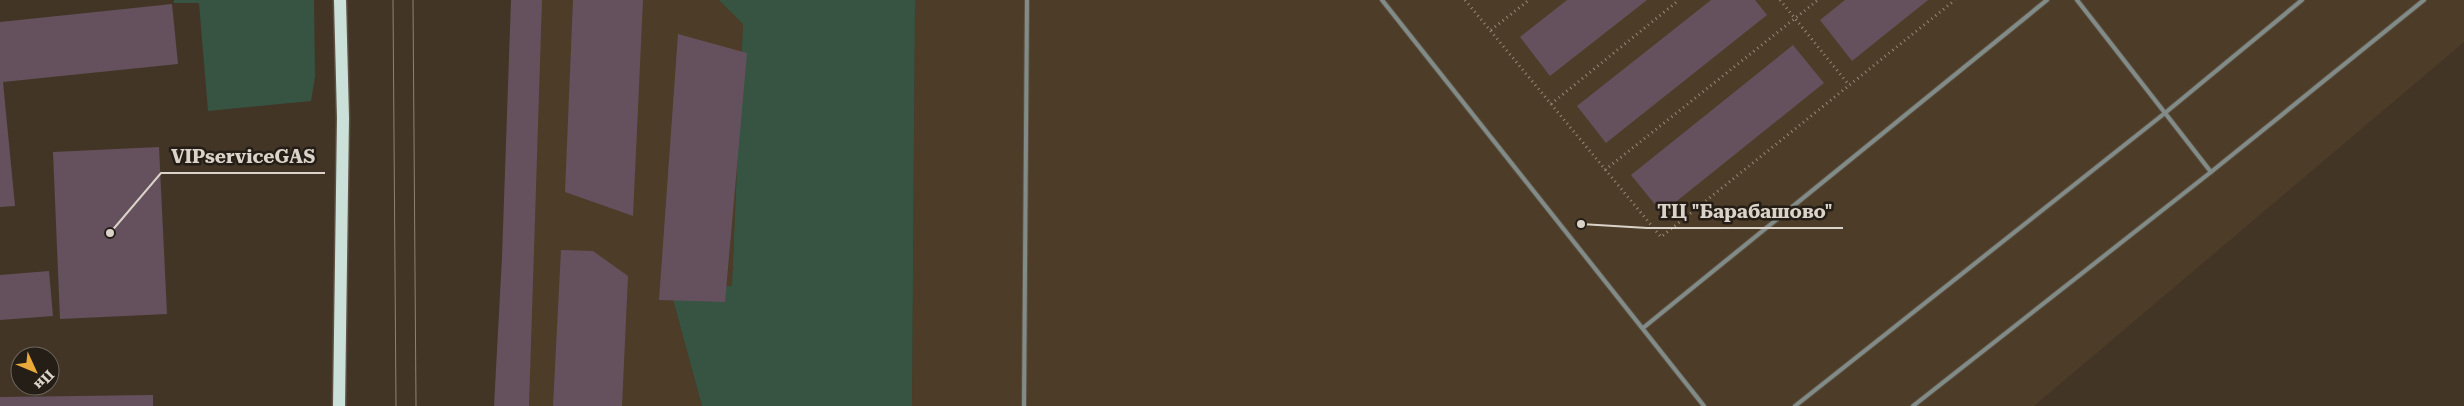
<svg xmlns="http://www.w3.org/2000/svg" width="2464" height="406" font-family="'Roboto Serif',serif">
<rect width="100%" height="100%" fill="#423526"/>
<g fill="#4d3c27">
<path d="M513,0H719L743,24L732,286L669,285L702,406H498Z"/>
<path d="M915,0H2464V42L2034,406H912Z"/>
</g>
<g fill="#375443">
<path d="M174,0H314L315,77L311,101L208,111L199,3H174Z"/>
<path d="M719,0H915L912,406H702L669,285L732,286L743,24Z"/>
</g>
<g fill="#64515d">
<path d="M511,0H542L529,406H494L502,257Z"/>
<path d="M573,0H643L633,216L565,192Z"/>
<path d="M1567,0H1647L1550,76L1520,37Z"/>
<path d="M1711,0H1755L1767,15L1606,143L1577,106Z"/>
<path d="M1845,0H1928L1852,61L1820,20Z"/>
<path d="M172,4L178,64L3,82L15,206L0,207V22Z"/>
<path d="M678,34L747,53L725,302L659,300Z"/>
<path d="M1793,45L1824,83L1662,213L1631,175Z"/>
<path d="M159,147L167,314L60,319L53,152Z"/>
<path d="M561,250L593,251L628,276L622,406H553Z"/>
<path d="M49,271L53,316L0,320V275Z"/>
<path d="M153,395V406H0V397Z"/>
</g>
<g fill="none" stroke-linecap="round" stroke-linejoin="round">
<g stroke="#5e5143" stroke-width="6">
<g id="lane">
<path d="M1382,0L1704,406"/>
<path d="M2077,0L2211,172"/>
<path d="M1643,328L2047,0"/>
<path d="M1024,406L1027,0"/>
<path d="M1795,406L2165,113L2302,0"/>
<path d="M1913,406L2211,172L2424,0"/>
</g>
</g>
<g stroke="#5e5143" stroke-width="15">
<path id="primary" d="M339,406L343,118L340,0"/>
</g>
<g stroke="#958b7e" stroke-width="3" stroke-dasharray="1 4" stroke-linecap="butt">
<path d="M1465,0L1661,237L1955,0"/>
<path d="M1780,0L1849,85"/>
<path d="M1491,30L1529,0"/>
<path d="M1551,104L1679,0"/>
<path d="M1605,170L1818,0"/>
</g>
<use href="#lane" stroke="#818c88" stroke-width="4"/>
<use href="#primary" stroke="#cae0d8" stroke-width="12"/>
<g stroke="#8d8276" stroke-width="1">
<path d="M393,0L396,406"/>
<path d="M413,0L416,406"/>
</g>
</g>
<path fill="none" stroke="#dbd3c9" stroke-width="2" d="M110 233L161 173H325M1581 224L1647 228H1843"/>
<g fill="#dbd3c9" stroke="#241e17" stroke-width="2">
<circle cx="110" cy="233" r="5"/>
<circle cx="1581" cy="224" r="5"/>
</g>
<g font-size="19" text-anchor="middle" font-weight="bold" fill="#dbd3c9" stroke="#241e17" stroke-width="5" stroke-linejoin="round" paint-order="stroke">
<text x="243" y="163">VIPserviceGAS</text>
<text x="1745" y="218">ТЦ "Барабашово"</text>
</g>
<g transform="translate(35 371) rotate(134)"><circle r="24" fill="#241e17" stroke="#6d665e"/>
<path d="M0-4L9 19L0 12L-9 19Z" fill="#eaaa39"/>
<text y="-8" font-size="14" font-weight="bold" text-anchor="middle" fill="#dbd3c9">Пн</text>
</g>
</svg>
